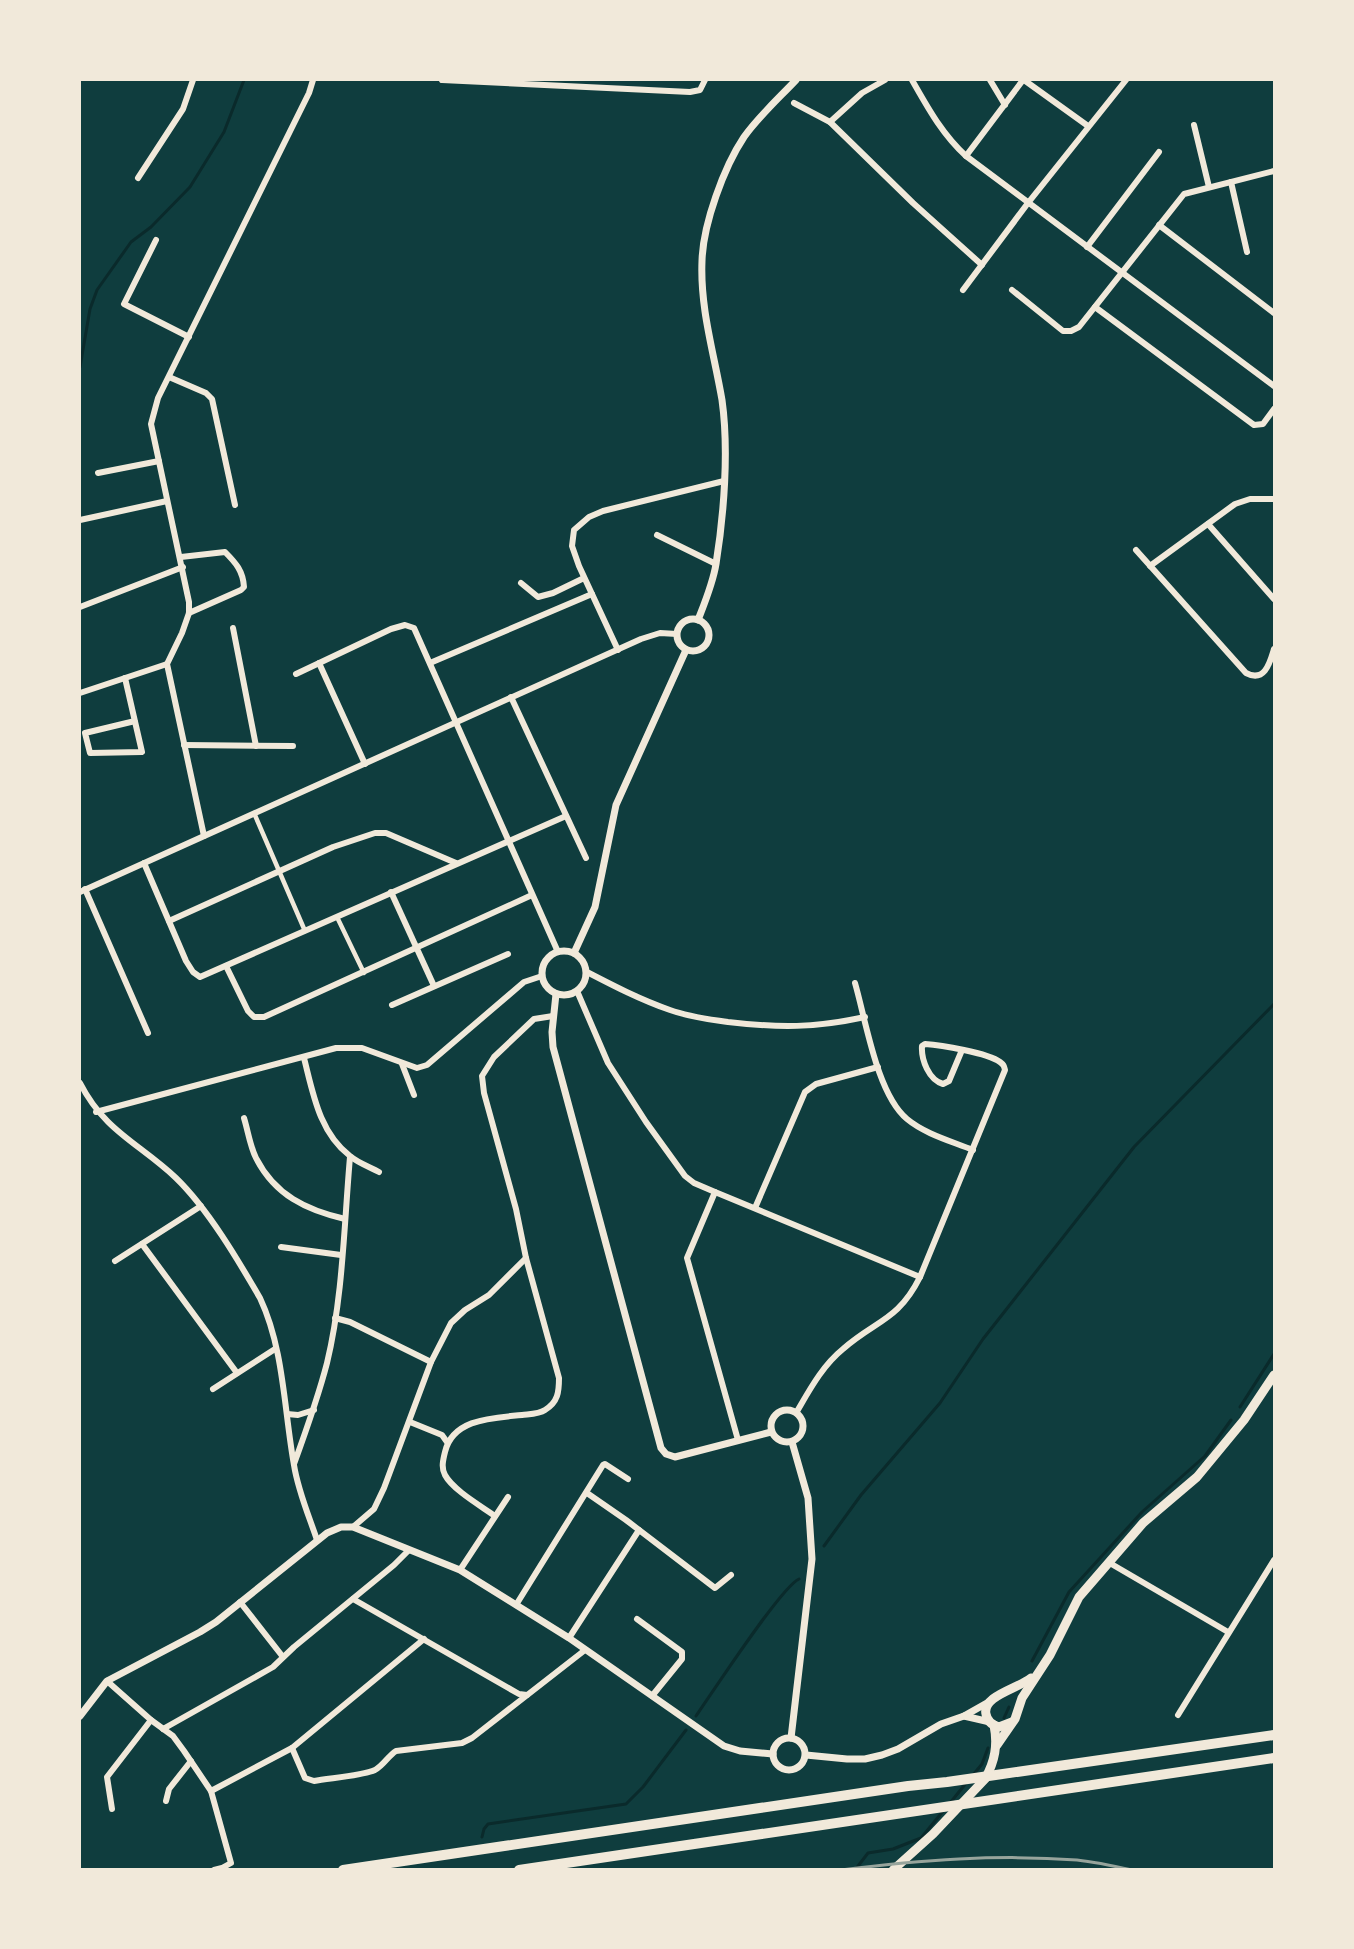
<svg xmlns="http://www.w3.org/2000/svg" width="1354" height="1949" font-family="'Fira Sans',sans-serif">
<rect width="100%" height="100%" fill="#0f3d3e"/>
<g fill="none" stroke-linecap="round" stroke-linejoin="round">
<g stroke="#0a2a2b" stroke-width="3">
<path d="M80,367L90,309L97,290L131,242L151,227L190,187L224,132L244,80"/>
<path d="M1240,1407L1274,1354"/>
<path d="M824,1546L861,1495L940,1403L983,1339L1134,1147L1274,1004"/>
<path d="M1032,1661L1069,1592L1142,1512L1205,1456L1231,1420"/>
<path d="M696,1716C712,1693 781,1587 799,1579"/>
<path d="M1004,1718L1009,1707"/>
<path d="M973,1775L982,1764L988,1748"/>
<path d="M950,1803L967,1782"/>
<path d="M482,1837L484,1829L488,1824L626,1804L643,1787L686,1730"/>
<path d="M855,1870L868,1853L893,1849L921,1838L944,1810"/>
</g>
<g stroke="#f1e9da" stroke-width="4.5">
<path d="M254,813L305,931"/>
<path d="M337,917L364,973"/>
</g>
<g stroke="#f1e9da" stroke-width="6">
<path d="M442,80L690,92L700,90L705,80"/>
<path d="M912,80C928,108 942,134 966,156L1274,386"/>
<path d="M990,80L1005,105"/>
<path d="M1024,80L1088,126"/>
<path d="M794,103L830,122L913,203L982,265"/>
<path d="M830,122L862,93L885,80"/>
<path d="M1194,125L1209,187"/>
<path d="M966,156L1023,80"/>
<path d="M138,178L183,109L193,80"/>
<path d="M1231,182L1247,252"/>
<path d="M1159,225L1274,313"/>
<path d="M156,240L124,304L189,337"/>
<path d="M1087,247L1159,152"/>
<path d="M963,290L1028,203L1126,80"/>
<path d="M1012,290L1063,331H1071L1079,327L1184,194L1274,171"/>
<path d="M1095,307L1254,425L1263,424L1274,409"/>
<path d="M169,377L206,393L212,399L235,505"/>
<path d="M98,473L159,461"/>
<path d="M80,520L167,501"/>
<path d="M1208,524L1274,599"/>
<path d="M657,535L716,564"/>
<path d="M1136,550L1246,673C1265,683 1270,662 1274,649"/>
<path d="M181,557L225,552C236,563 243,571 244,587L241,590L189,613"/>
<path d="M1150,566L1235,504L1250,499H1274"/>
<path d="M521,583L538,597L553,593L584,578"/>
<path d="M80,607L183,567"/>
<path d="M233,628L256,746"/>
<path d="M618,650L579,566L572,546L574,530L589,517L603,511L724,481"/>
<path d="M319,663L365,764"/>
<path d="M430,663L592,594"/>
<path d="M296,674L391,629L405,625L414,628L558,952"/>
<path d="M125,678L142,752L90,753L85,733L135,721"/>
<path d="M80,693L167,664"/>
<path d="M511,697L586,858"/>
<path d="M184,745L293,746"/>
<path d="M204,836L167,664L182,633L189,613V602L151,424L158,398L309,93L313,80"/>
<path d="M144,863L186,961L193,972L200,977L566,816"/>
<path d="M85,889L148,1033"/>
<path d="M80,892L641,639L660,633L677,634"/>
<path d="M391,892L434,986"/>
<path d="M169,921L333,847L375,833H386L456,863"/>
<path d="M226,966L248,1011L254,1017H264L532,895"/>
<path d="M587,972C614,986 641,1000 670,1010C689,1017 708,1019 728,1022C780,1028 814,1028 865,1017"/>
<path d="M855,983C866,1021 877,1094 907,1119C925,1134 951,1141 973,1150"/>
<path d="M577,991L608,1063L646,1122L685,1176L694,1183L715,1192L920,1277"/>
<path d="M392,1005L508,954"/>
<path d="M304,1058C313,1093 319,1132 350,1156C358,1163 370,1167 379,1172"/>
<path d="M402,1064L414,1095"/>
<path d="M80,1083C105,1132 139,1143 176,1178C208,1209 238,1260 260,1298C284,1349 284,1410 294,1465C298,1491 309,1516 317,1540"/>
<path d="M96,1112L336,1048H362L417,1068L427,1065L524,982L542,976"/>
<path d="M244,1118C248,1131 250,1146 256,1158C275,1195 306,1210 345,1219"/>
<path d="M715,1192L687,1258L738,1440"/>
<path d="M755,1208L805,1092L816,1084L878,1067"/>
<path d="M142,1244L237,1373"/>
<path d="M281,1247L341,1255"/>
<path d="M115,1261L201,1206"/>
<path d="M335,1318L350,1322L431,1362"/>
<path d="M213,1389L275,1349"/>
<path d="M796,1413C809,1391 822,1366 843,1349C876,1320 898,1321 920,1277L1005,1070C1004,1066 1004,1065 1000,1062C988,1053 941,1045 925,1044L922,1046C921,1060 929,1080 943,1084L949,1081L962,1050"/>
<path d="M287,1414L298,1415L314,1410"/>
<path d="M410,1422L442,1435L447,1442"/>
<path d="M294,1464C306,1431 318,1398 327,1363C343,1297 344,1225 350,1157"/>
<path d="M587,1493L626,1520L715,1588L731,1575"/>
<path d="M495,1516C481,1506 453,1490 445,1475C441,1468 443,1460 445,1452C453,1418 494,1418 522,1415C530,1414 539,1414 545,1410C558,1402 559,1392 559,1378L526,1258L516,1209L484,1093L482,1076L494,1057L534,1019L553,1016"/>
<path d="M353,1527L374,1509L384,1488L431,1362L451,1323L465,1310L489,1295L526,1258"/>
<path d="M1108,1562L1228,1632"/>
<path d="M460,1570L508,1497"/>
<path d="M353,1599L519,1694L527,1695"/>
<path d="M240,1602L283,1657"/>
<path d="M516,1605L603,1465L605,1464L628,1479"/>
<path d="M637,1619L682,1652V1659L652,1696"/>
<path d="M569,1638L639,1530"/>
<path d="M107,1681L151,1720L173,1736L184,1751L211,1791L231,1863L222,1868L214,1870"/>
<path d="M1178,1715L1274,1560"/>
<path d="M163,1729L273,1667L294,1647L394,1565L409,1550"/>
<path d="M292,1748L305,1778L314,1781C330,1778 361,1776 375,1770C384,1765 388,1756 396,1751L462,1743L472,1738L585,1650"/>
<path d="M211,1791L292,1748L424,1639"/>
<path d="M166,1801L169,1789L191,1761"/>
<path d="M112,1809L107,1777L151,1720"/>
</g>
<g stroke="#f1e9da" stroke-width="7">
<circle cx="693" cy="635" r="16"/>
<path d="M698,620C705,602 713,583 716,564C724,514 729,450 722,400C714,353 700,309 702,261C703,224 724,167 744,137C759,116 779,98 796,80"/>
<circle cx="564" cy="973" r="22"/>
<path d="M574,953L595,907L616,805L686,650"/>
<path d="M556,994L552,1032L553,1047L661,1448L666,1454L675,1457L771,1432"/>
<circle cx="787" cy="1426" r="16"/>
<path d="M80,1716L107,1681L200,1632L216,1622L327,1533L341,1527H353L460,1570L569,1638L724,1746L740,1751L773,1754"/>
<path d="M964,1716L990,1722"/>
<circle cx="789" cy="1754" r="16"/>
<path d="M791,1738L812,1559L808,1498L792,1442"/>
<path d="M806,1755L847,1759H865L882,1755L898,1749L941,1724L964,1716L987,1703"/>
</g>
<g stroke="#f1e9da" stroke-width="9">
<path d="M1012,1722L999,1727C992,1725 987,1721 986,1714C982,1696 1017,1689 1031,1678"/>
<path d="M997,1745L1015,1719L1022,1698L1050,1655L1079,1597L1143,1523L1197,1477L1244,1420L1274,1375"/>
<path d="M893,1870L933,1834L985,1779C995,1761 998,1745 994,1725"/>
</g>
<g stroke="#f1e9da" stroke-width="10">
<path d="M343,1870L908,1786L947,1782L1274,1735"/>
<path d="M519,1870L1274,1758"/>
</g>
<path stroke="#97a49c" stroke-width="3" d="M841,1870C920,1860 998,1854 1077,1860C1095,1862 1114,1866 1132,1870"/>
</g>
<rect width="1354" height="1949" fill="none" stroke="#f1e9da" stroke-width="162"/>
</svg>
